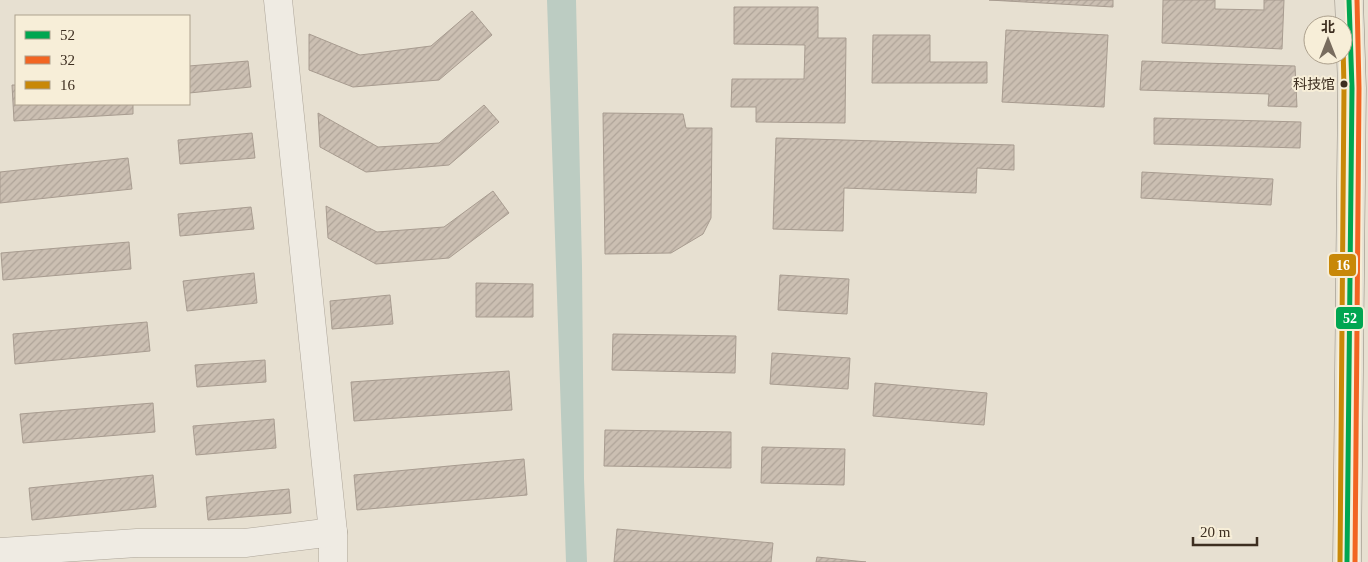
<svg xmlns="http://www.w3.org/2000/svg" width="1368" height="562" font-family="'Times New Roman','Noto Sans SC',serif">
<defs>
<pattern id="building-hatch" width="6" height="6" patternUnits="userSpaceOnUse" patternTransform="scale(1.25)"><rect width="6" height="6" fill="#cbbfb2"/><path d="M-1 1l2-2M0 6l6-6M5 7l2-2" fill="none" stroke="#afa499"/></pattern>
</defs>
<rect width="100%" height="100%" fill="#e7e0d1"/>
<path fill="#bcccc2" d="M547,0H576L582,266L584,479L587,562H566Z"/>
<g fill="url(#building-hatch)" stroke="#a89c90">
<path d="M989,0H1113V7Z"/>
<path d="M1163,0H1215V9L1264,10V0H1284L1282,49L1162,43Z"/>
<path d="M734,7H818V38H846L845,123L756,122V107H731L732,79H804L805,45L734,44Z"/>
<path d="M472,11L492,35L439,80L353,87L309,70V34L360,55L431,46Z"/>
<path d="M1006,30L1108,35L1104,107L1002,102Z"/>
<path d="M873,35H930V62H987V83H872Z"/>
<path d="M248,61L251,87L189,93V66Z"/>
<path d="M1142,61L1295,66L1297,107L1268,106L1269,94L1140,90Z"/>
<path d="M12,85H16V104H133V114L14,121Z"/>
<path d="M484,105L499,122L449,165L366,172L320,147L318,113L378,147L439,143Z"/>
<path d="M603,113L683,114L686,128H712L711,218L703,234L671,253L605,254Z"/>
<path d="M1154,118L1301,122L1300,148L1154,144Z"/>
<path d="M252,133L255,158L180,164L178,140Z"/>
<path d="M776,138L1014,145V170L977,168L976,193L844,188L843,231L773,229Z"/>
<path d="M128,158L132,189L0,203V172Z"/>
<path d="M1142,172L1273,179L1271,205L1141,198Z"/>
<path d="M493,191L509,213L449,258L376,264L328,238L326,206L377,232L444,227Z"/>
<path d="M251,207L254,229L180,236L178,214Z"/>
<path d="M129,242L131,269L3,280L1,253Z"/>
<path d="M254,273L257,303L187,311L183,281Z"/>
<path d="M780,275L849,279L847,314L778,310Z"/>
<path d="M476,283L533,284V317H476Z"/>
<path d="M390,295L393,324L332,329L330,301Z"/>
<path d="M147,322L150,351L15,364L13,334Z"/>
<path d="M613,334L736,336L735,373L612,370Z"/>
<path d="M772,353L850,358L848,389L770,384Z"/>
<path d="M265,360L266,382L197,387L195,365Z"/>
<path d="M509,371L512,410L354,421L351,382Z"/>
<path d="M875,383L987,393L984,425L873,416Z"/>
<path d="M153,403L155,432L23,443L20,414Z"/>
<path d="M274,419L276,448L196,455L193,426Z"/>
<path d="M605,430L731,432V468L604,466Z"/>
<path d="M762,447L845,449L844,485L761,483Z"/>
<path d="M524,459L527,495L357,510L354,475Z"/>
<path d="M153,475L156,507L32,520L29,488Z"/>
<path d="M289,489L291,513L208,520L206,497Z"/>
<path d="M617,529L773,543L771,562H614Z"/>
<path d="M817,557L866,562H816Z"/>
</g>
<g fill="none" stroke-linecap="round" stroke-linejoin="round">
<g stroke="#ada599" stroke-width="29">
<g id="minor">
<path d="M278,0L333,532V562"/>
<path d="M0,552L137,543H245L333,532"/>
</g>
</g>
<g stroke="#928b80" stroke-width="29">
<path id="major" d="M1347,562L1352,88L1349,0"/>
</g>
<use href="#minor" stroke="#efebe3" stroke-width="28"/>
<use href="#major" stroke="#e6e1d4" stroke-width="28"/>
<g stroke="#f7eed8" stroke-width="9">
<path id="bus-1" d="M1347,562L1352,88L1349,0"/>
</g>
<g stroke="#f7eed8" stroke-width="9">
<path id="bus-2" d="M1355,562L1359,88L1357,0"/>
</g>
<g stroke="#f7eed8" stroke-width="9">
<path id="bus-3" d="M1340,562L1344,88L1343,44"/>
</g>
<use href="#bus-1" stroke="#00a651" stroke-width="5"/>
<use href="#bus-2" stroke="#f26522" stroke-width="5"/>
<use href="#bus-3" stroke="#c88808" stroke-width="5"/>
</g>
<circle fill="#3d2e20" stroke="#f7eed8" stroke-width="2" cx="1344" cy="84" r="4.5"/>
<g text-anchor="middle" stroke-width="4" stroke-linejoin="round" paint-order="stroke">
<g font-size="14" fill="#3d2e20" stroke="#f7eed8" text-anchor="end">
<text x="1335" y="89">科技馆</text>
</g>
</g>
<g stroke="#f7eed8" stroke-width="2">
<rect x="1328" y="253" width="29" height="24" rx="5" fill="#c88808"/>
<rect x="1335" y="306" width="29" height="24" rx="5" fill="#00a651"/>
</g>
<g font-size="14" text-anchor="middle" font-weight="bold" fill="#fff">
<text x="1343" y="270">16</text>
<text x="1350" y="323">52</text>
</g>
<rect x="15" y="15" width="175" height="90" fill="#f7eed8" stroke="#ada18e"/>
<rect x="25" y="31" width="25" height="8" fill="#00a651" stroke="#ada18e"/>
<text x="60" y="40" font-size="15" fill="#3d2e20">52</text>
<rect x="25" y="56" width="25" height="8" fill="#f26522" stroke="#ada18e"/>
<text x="60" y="65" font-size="15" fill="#3d2e20">32</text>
<rect x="25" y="81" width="25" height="8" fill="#c88808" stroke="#ada18e"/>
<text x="60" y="90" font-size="15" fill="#3d2e20">16</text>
<g transform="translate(1328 40)"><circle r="24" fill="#f7eed8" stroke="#ada18e"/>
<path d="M0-4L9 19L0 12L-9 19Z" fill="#786c5e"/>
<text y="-8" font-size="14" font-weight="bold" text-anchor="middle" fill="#3d2e20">北</text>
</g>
<path d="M1193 537v8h64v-8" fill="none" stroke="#3d2e20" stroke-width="2.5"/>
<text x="1200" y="537" font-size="15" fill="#3d2e20" stroke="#f7eed8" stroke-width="4" paint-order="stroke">20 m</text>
</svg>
